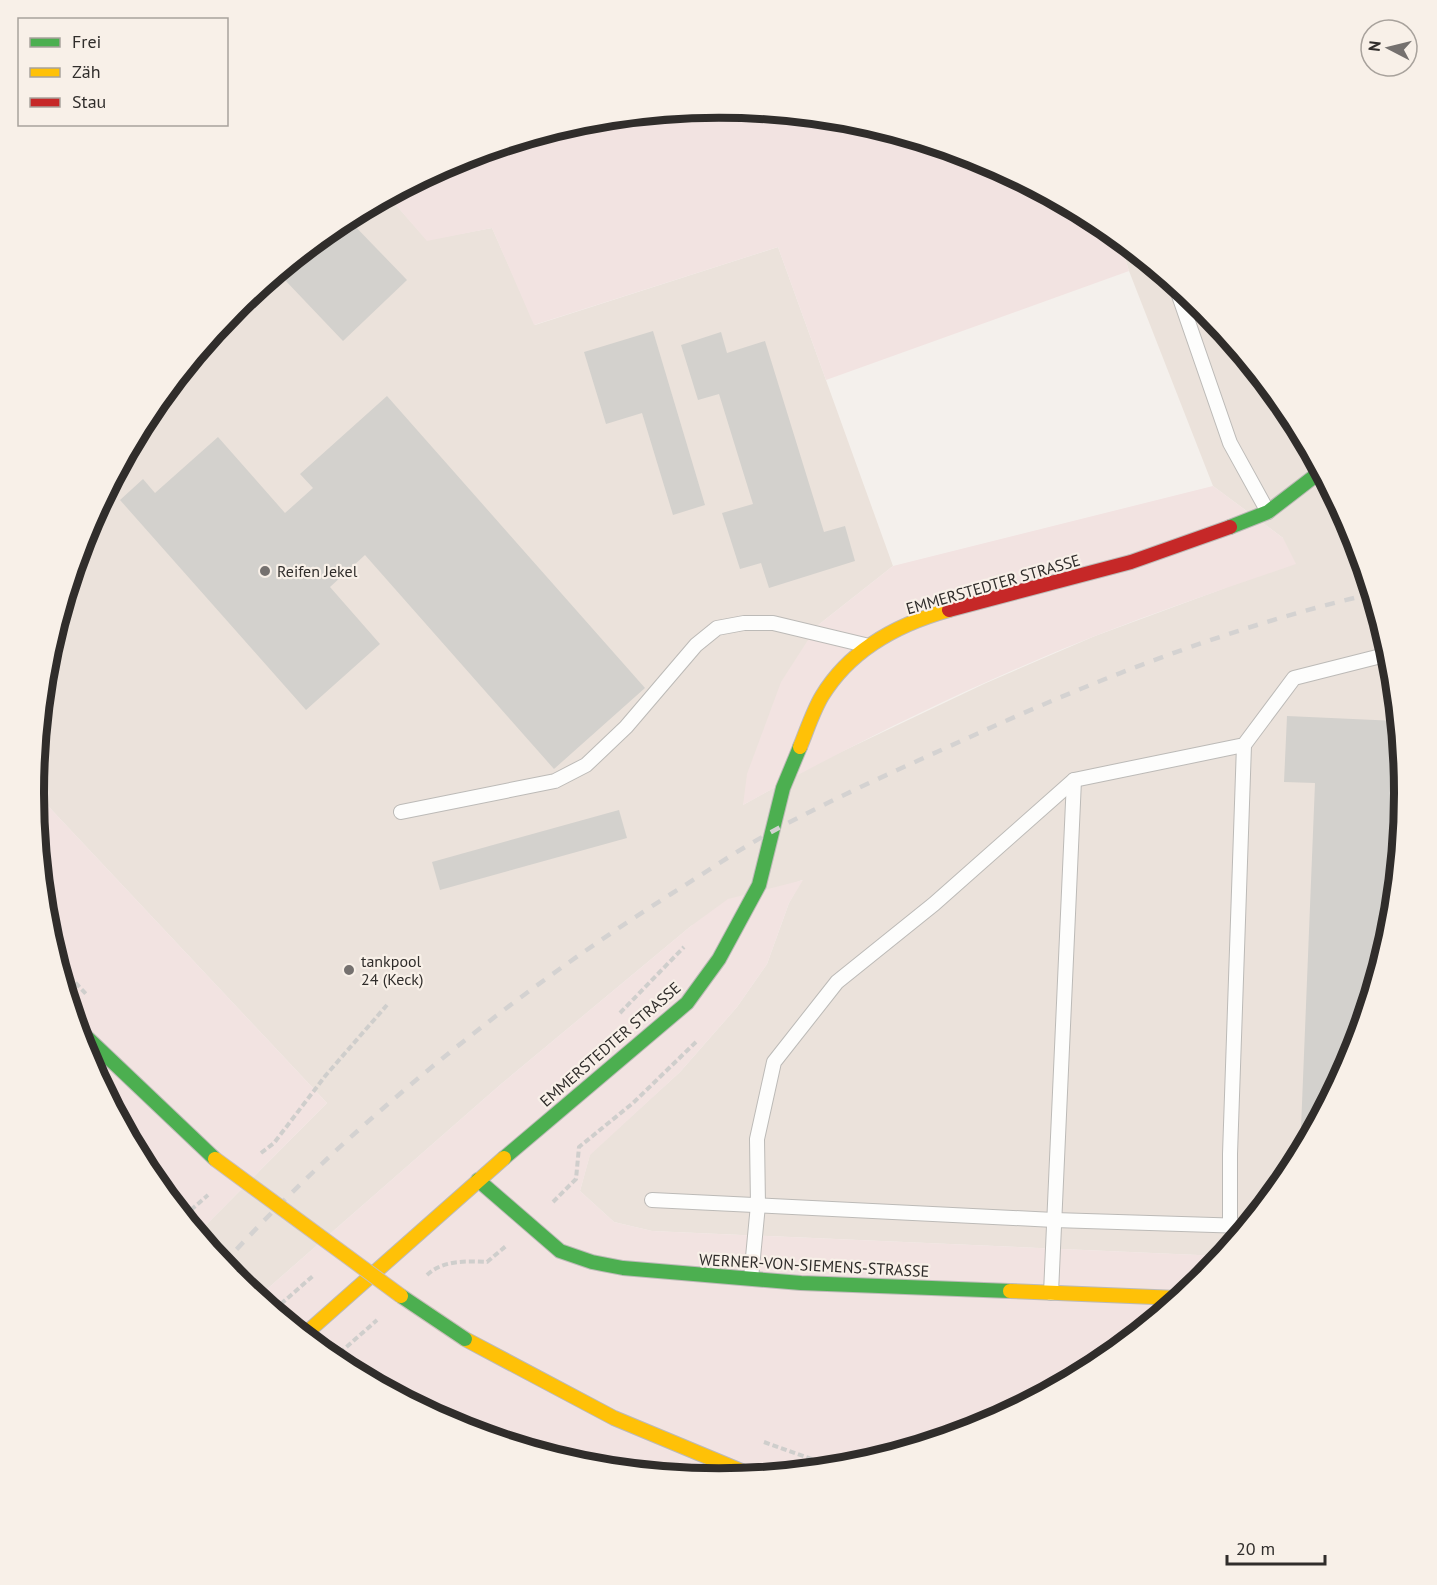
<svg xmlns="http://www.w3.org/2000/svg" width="1437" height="1585" font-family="'PT Sans',sans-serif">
<rect width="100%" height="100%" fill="#f4f0ec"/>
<path fill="#ebe2db" d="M388,196L427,240L492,228L535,325L778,247L893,566L817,626L743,805L822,761L986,683L1095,636L1225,588L1283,538L1213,486L1129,271L1119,239L1203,308L1289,412L1352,530L1391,659L1404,793L1391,927L1352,1055L1288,1174L1221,1256L652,1231L614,1222L580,1191L590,1154L680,1072L737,1007L767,964L789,903L802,880L691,926L500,1085L258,1297L234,1277L198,1233L327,1103L33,790L46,658L85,530L149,411L234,308L338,222Z"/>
<g fill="#f2e3e1">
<path d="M719,107L853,120L981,159L1100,223L1119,239L1129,271L826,380L778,247L534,325L492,228L427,241L388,196L456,159L585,120Z"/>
<path d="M1213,486L1283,538L1296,564C1229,587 1161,610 1095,636C974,684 856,742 743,805L747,774L781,682L817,626L893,566Z"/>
<path d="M33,790L327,1103L198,1233L148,1173L85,1055L46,926Z"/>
<path d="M803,880L789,903L767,964L737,1007L680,1072L590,1155L580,1191L614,1222L652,1231L1221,1256L1203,1277L1099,1363L981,1426L852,1465L718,1478L584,1465L456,1426L337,1362L258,1297L500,1085L691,926L728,899Z"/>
</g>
<g fill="#d3d1cd">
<path d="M348,219L407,280L343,341L284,279Z"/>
<path d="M653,331L705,505L673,515L642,413L606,424L584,352Z"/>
<path d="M721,332L727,353L765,341L824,532L845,526L855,561L769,588L761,563L740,569L722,513L753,504L719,394L698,400L681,345Z"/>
<path d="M387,396L645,688L554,769L365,555L330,587L380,644L306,710L120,500L143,479L155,493L218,437L285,513L313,488L300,474Z"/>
<path d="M1287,716L1397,721L1404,793L1391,927L1352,1055L1300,1153L1315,783L1284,782Z"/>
<path d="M619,810L627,838L440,890L432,862Z"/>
</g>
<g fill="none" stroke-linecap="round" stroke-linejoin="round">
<g stroke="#bcbab7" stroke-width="16">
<g id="lane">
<path d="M1175,284L1230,443L1268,512"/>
<path d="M401,812L555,781L586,765L626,727L696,645L717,628L744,623H773L865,645"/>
<path d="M652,1200L1054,1220L1245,1226"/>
<path d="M1230,1225V1154L1244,745"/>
<path d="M751,1278L758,1205L757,1139L774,1062L837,982L934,904L1074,780L1244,745L1294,678L1389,654"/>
<path d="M1051,1293L1074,780"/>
</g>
</g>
<g stroke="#bcbab7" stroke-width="16">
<g id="fast">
<path d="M1230,527L1268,512L1320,472"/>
<path d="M77,1028L215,1159"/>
<path d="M504,1158L687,1003L719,959L759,885L783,788L800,747"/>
<path d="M478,1180L560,1251L592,1262L623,1268L801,1283L1010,1291"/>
</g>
</g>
<g stroke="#bcbab7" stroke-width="16">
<g id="slow">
<path d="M800,747C807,730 813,711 822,696C850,650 898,624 949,610"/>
<path d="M1010,1291L1178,1298"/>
<path d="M304,1335L504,1158"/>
<path d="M465,1339L614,1418L751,1475"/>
</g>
</g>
<g stroke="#bcbab7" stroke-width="16">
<path id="jam" d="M949,610L1131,562L1230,527"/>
</g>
<g stroke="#cfcecc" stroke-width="4" stroke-dasharray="6 3" stroke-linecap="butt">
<path d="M57,963L87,995"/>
<path d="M620,1013L684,947"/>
<path d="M261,1153L274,1143L326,1075L387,1005"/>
<path d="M553,1202L576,1179L579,1147L633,1103L697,1041"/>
<path d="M184,1216L208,1195"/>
<path d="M427,1275C443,1260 466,1261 487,1262L506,1246"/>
<path d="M274,1310L314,1275"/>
<path d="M333,1359L377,1320"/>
<path d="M764,1442L834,1467"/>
</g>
<use href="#lane" stroke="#fdfdfc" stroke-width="14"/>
<use href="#fast" stroke="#4caf50" stroke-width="14"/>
<use href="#slow" stroke="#ffc107" stroke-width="14"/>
<use href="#jam" stroke="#c62828" stroke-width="14"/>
<path stroke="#d4d2d1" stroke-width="4.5" stroke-dasharray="10 10" stroke-linecap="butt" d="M223,1264C352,1123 510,996 671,894C705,873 739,849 775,830C838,796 904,767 970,737C1099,678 1233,626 1371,594"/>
<g stroke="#c8beb9" stroke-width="16" stroke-linecap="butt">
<path id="fast-bridge" d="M401,1296L465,1339"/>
</g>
<g stroke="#c8beb9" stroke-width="16" stroke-linecap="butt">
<path id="slow-bridge" d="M215,1159L401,1296"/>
</g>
<use href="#fast-bridge" stroke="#4caf50" stroke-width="14"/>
<use href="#slow-bridge" stroke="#ffc107" stroke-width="14"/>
</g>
<g fill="#75716f" stroke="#f8f0e8" stroke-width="2">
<circle cx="265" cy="571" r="6"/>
<circle cx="349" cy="970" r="6"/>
</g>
<g text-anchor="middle" stroke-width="4.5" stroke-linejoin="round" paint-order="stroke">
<g font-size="16" fill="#302d2b" stroke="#f8f0e8" text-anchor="start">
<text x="277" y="577">Reifen Jekel</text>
<text x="361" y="967">tankpool<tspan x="361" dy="18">24 (Keck)</tspan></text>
</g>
<g font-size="16" fill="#302d2b" stroke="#f8f0e8">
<text transform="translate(993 584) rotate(-16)" y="6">EMMERSTEDTER STRASSE</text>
<text transform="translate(610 1044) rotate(-41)" y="6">EMMERSTEDTER STRASSE</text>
<text transform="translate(814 1265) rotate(3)" y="6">WERNER-VON-SIEMENS-STRASSE</text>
</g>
</g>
<path d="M0 0H1437V1585H0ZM44 793a675 675 0 1 1 1350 0a675 675 0 1 1-1350 0Z" fill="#f8f0e8" fill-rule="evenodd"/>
<path fill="none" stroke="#302d2b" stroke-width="8" d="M44 793a675 675 0 1 1 1350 0a675 675 0 1 1-1350 0Z"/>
<rect x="18" y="18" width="210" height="108" fill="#f8f0e8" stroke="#a8a29c" stroke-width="1.5"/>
<rect x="30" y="38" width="30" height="9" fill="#4caf50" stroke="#a8a29c" stroke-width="1.5"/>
<text x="72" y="48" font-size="18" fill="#302d2b">Frei</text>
<rect x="30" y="68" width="30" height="9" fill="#ffc107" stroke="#a8a29c" stroke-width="1.5"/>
<text x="72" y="78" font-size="18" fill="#302d2b">Zäh</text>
<rect x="30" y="98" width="30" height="9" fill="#c62828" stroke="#a8a29c" stroke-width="1.5"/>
<text x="72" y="108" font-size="18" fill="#302d2b">Stau</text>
<g transform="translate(1389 48) rotate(277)"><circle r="28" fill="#f8f0e8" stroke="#a8a29c" stroke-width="1.5"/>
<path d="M0-4.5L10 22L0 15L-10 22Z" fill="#75716f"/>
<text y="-9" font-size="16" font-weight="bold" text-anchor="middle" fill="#302d2b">N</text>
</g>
<path d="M1227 1555v9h98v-9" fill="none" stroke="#302d2b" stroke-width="3"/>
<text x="1236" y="1555" font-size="18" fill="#302d2b" stroke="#f8f0e8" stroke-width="4.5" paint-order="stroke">20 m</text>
</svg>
